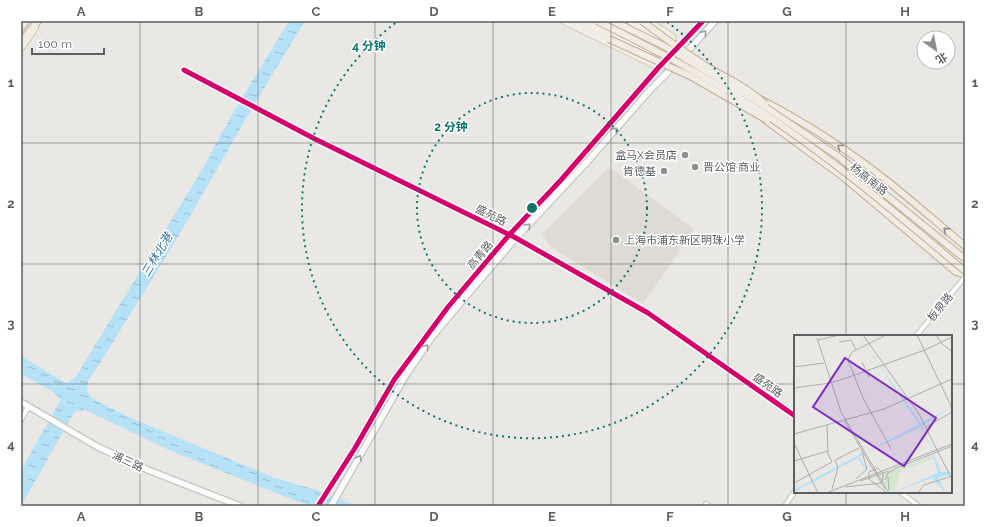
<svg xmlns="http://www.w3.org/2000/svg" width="986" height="527" font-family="Raleway,'Noto Sans SC',sans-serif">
<defs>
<pattern id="water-ripples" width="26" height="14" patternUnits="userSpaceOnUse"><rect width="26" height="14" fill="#b6e2f7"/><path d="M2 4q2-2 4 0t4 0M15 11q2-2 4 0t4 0" fill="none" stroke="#97bacc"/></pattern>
</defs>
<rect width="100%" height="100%" fill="#eae8e4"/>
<path fill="#dedad4" d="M609,167L694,229L643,304L551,247L542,234Z"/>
<path fill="url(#water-ripples)" d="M289,21H305L261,93L172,247L95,371L88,381L87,390L91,397L97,401L133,419L275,478L316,490L350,503L355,506H311L294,500L171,451L86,410L76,411L72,416L21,506V470L61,399L50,390L21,374V356L66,383L75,378L200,173L235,109Z"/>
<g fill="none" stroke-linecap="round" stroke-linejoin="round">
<g stroke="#c5c5c5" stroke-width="6">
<g id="minor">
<path d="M184,70L315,139L516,238L648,313L795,416"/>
<path d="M916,336L965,277"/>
<path d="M21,420L28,407"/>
<path d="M900,492L919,506"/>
<path d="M706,504L709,506"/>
<path d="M785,506L795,491"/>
</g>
</g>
<g stroke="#c6c7c6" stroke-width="8">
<g id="secondary">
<path d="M688,51L715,21"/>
<path d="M21,402L98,447L148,470L240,506"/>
<path d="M318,506L355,448L394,380L448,307L509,235L561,180L659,67L703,21"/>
<path d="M331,506L406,375L432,337L468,294L516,238L587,162L650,90L675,65"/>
</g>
</g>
<g stroke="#d3c6b1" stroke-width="8">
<g id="primary">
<path d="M564,21L659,67L677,63L680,64"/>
<path d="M582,21L665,61L674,58L690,49"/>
<path d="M630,21L681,53"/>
<path d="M649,21L672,37L675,48"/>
<path d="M21,48L35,28"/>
<path d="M938,249L947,250L965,265"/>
</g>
</g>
<g stroke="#c2ad91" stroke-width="8">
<g id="trunk">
<path d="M571,21L609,39"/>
<path d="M21,28L26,21"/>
<path d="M21,42L38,21"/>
<path d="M760,99C804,122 847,149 886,180C913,201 938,224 965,246"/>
<path d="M764,119L842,176L956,272L965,274"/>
</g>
</g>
<use href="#minor" stroke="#fcfcfb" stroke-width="4"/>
<use href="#secondary" stroke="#fcfcfb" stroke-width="5.5"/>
<use href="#primary" stroke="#f2efe7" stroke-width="6"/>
<use href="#trunk" stroke="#f0ece4" stroke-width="6"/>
<g stroke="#c2ad91" stroke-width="8" stroke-linecap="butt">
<g id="trunk-bridge">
<path d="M597,21C650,47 702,74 751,105C827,154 896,213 965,271"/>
<path d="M613,21L664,46L761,104L839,157L965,259"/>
<path d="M642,21C662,36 682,51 703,64C723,77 748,87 765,104"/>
<path d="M609,39L690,76L767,120"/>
</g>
</g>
<use href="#trunk-bridge" stroke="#f0ece4" stroke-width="6"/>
<g stroke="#fff" stroke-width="8">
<g id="cycleway">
<path d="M184,70L315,139L516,238L648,313L795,416"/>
<path d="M318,506L355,448L394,380L448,307L509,235L561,180L659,67L703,21"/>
</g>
</g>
<use href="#cycleway" stroke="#d6006c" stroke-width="5"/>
</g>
<defs><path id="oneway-chevron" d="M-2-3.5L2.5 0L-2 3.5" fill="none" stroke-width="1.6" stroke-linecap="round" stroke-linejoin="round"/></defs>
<g stroke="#9b9ea0">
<use href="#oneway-chevron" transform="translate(704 33) rotate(-49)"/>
<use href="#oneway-chevron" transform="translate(615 130) rotate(-49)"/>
<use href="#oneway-chevron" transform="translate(528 226) rotate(-47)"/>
<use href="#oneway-chevron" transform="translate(426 347) rotate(-54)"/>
<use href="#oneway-chevron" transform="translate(359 458) rotate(-60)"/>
</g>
<g stroke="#8e9090">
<use href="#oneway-chevron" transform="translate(840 147) rotate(-146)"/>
<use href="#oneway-chevron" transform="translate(946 230) rotate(-140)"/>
</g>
<path fill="none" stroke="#5a5f63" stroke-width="1" stroke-opacity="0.55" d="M140,21V506M258,21V506M375,21V506M493,21V506M611,21V506M728,21V506M846,21V336M21,143H965M21,264H965M21,384H795M951,384H965M846,492V506"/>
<g fill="none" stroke="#0f766e" stroke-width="2" stroke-dasharray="2 4">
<circle cx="532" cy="208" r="115"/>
<path d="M667 22A230 230 0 1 1 397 22"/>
</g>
<g fill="#8c8f90" stroke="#fff" stroke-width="1.5">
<circle cx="685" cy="155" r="4"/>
<circle cx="695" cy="167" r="4"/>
<circle cx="664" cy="171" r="4"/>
<circle cx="616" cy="240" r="4"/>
</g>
<g text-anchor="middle" stroke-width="3" stroke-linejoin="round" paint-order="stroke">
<g font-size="11" fill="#5a5f63" stroke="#fff" text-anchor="end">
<text x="677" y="159">盒马X会员店</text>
<text x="703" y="171" text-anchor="start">晋公馆·商业</text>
<text x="656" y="175">肯德基</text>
<text x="624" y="244" text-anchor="start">上海市浦东新区明珠小学</text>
</g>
<g font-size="11" fill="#5a5f63" stroke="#fff">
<text transform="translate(869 179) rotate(38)" y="4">杨高南路</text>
<text transform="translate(491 215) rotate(26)" y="4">盛苑路</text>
<text transform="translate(480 255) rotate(-50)" y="4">高青路</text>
<text transform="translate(940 307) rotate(-50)" y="4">板泉路</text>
<text transform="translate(768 385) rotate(35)" y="4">盛苑路</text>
<text transform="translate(128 461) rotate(25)" y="4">浦三路</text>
</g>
<g font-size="12" font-style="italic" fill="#3677a1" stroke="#fff">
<text transform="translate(157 255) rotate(-59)" y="4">三林北港</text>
</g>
</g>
<g transform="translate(794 335)">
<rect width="158" height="158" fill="#eae8e4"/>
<path d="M140,120L141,123L107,135L100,156L97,158L86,140Z" fill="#d3e7ce"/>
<path d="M64,0L127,88L158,72L128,91L147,137H158V139L144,143L152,158L138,143L97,158L144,138L137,114L127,92L73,117L125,89Z" fill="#b6e2f7"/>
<path fill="none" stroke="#b6e2f7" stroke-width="2" d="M64,122L72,134M0,156L69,119"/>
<path fill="none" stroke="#acadac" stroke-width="1" d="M69,0L125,79L144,117M92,0L58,17L54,25L69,63L97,114M123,0L158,73M142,0L147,8L158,17M23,3L47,77L95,158M24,5L45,0M45,7L57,5L62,15M68,27L75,42M0,32L30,28M0,53L36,48L58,41L131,15L158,2M50,85L91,154M132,92L158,77M0,99L90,74L158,44M0,108L24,158M144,117L158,144M0,126L34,116M82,134L75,137V144L92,157M100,134L158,111M94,142L95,155M62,144L73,134L68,117M91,145L94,138L101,134M66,146L95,136M0,148L38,127L34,119L33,90M51,152L88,148L89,138L81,131M38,154L44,133L41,125L65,113M32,158L158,109M124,158L130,150L158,141"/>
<path fill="#7b2cbf" fill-opacity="0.15" stroke="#7b2cbf" stroke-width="2" d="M51,23L142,83L110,131L19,72Z"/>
<rect width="158" height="158" fill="none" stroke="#5a5f63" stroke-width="2"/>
</g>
<circle cx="532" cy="208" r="6" fill="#0f766e" stroke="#fff" stroke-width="2"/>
<g font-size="12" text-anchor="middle" font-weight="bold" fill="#0f766e" stroke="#fff" stroke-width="3" stroke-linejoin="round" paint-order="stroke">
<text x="369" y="50">4 分钟</text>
<text x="451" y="131">2 分钟</text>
</g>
<rect width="986" height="527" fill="none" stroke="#ffffff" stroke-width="44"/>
<g transform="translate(936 50) rotate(147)"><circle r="19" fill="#ffffff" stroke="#bdbfc1"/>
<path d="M0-3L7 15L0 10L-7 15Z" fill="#8c8f90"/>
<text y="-6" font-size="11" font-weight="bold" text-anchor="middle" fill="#5a5f63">北</text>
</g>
<path d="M32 48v6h72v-6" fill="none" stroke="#5a5f63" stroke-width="2"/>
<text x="38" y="48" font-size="12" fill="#5a5f63" stroke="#ffffff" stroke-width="3" paint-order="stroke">100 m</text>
<rect x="22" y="22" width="942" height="483" fill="none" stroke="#5a5f63" stroke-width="1.5"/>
<g font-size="13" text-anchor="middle" font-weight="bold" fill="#5a5f63">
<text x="81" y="16">A</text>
<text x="199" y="16">B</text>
<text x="316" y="16">C</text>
<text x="434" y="16">D</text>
<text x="552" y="16">E</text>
<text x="670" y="16">F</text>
<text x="787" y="16">G</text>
<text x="905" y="16">H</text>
<text x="11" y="87">1</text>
<text x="975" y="87">1</text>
<text x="11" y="208">2</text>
<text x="975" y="208">2</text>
<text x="11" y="328">3</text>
<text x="975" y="328">3</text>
<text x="11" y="449">4</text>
<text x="975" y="449">4</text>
<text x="81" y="521">A</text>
<text x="199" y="521">B</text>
<text x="316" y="521">C</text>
<text x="434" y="521">D</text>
<text x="552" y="521">E</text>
<text x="670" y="521">F</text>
<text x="787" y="521">G</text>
<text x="905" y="521">H</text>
</g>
</svg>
